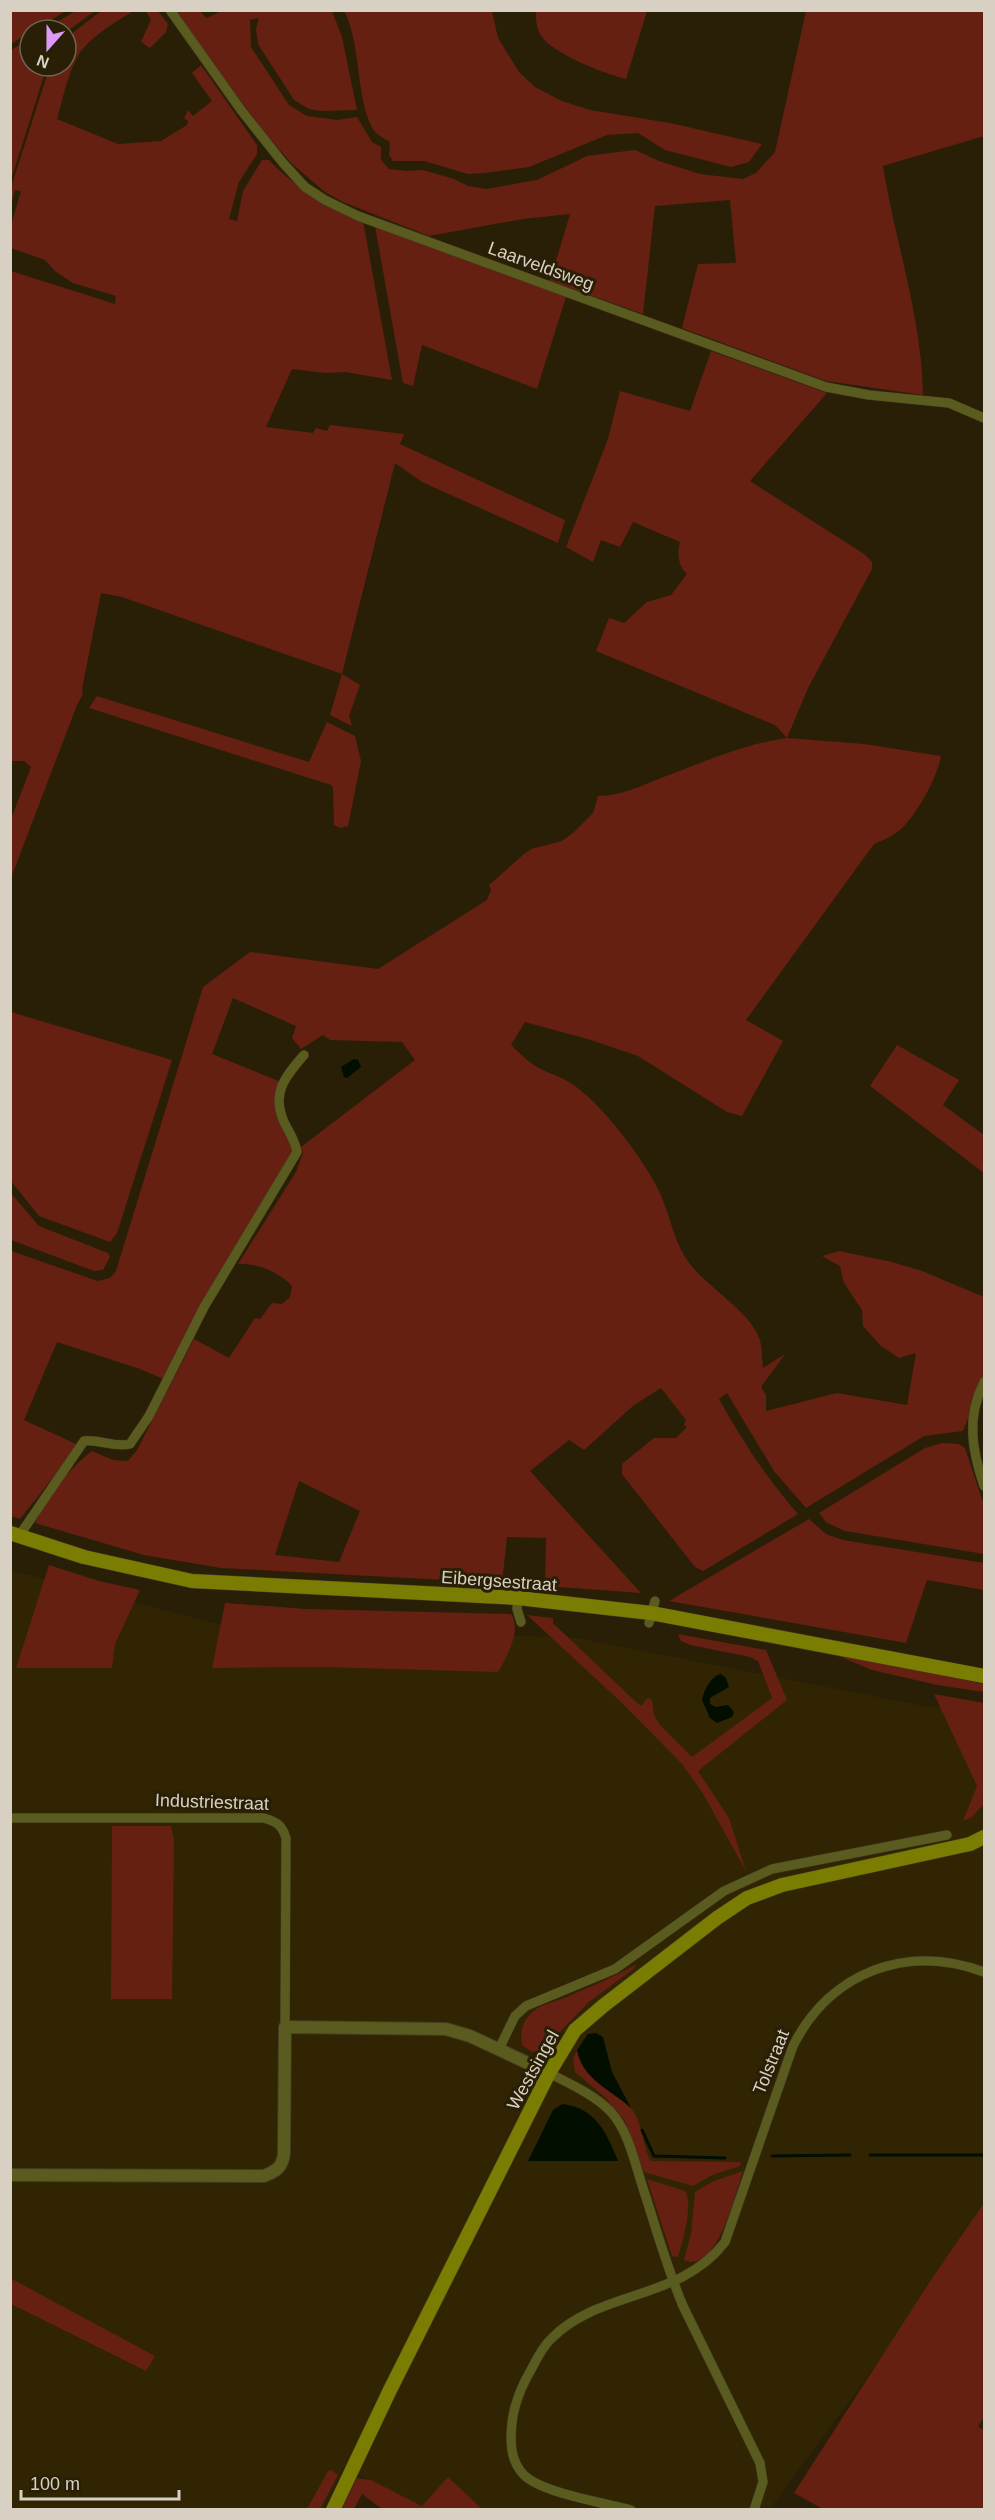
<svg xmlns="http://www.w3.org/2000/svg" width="995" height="2520" font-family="Arial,sans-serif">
<rect width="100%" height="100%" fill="#291f06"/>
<path fill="#312403" d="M10,1570L218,1624L577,1638L924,1706L984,1708V2218L770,2509H482L448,2478L422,2506L344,2467L324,2509H11Z"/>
<g fill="#652012" fill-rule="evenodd">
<path d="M11,10H66V11L34,30H30V32L11,44Z"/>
<path d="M77,10L95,11L66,32V30H44Z"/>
<path d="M101,11H133C115,23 90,36 78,56C67,75 63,99 57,119L118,144L161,141L187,125L188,121L184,118L188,110L193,116L212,101L192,73L201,65L257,145V154L239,182L229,219L237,221L243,191L262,160H269C296,189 328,204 363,221L392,380L345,372L325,373L292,369L266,427L313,433L316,428L327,431L330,425L404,434L400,444L565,520L558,543L422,482L395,463L342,674L360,685L349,716L352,726L330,715L342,674L122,597L101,593L82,689L83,694L77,705L11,878V819L31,767L24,761H10L11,271L115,304L116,296L73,283L56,272L45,260L11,248V225L21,191L15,190L11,205V187L50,66H66V38Z"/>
<path d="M146,11H158L168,24L166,32L150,48L141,42L151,20Z"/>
<path d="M173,11H200L206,18L222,11H332L342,37L357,110L321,111L309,109L294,100L258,44L256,29L259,18L250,20L251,47L289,105L307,116L337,120L357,117L372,142L381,147V160L389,169L408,171L423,170L454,179L468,186L486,189L537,180L587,156L635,150L659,161L700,174L743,179L756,173L775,152L806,11H984V136L883,166C895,242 922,317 923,395L826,381L682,328L698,264L736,263L730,200L655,206L643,314L550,281L570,214L523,219L429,236L343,202L325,192L291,163L265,133Z"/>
<path d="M344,11H492L498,38L519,72L535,87L562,101L590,110L670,123L762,144L749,162L731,167L665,150L638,133L607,135L529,167L485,173L468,174L424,161H393L389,155L390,142C385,139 379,136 375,132C355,104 362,43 344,11Z"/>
<path d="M536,11H647L626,79C605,74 550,53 540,34C536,27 536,18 536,11Z"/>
<path d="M30,39V66H47L11,180V50Z"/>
<path d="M375,226L566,297L537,389L422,345L413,386L403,383Z"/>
<path d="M711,351L827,393L750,481L864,554L872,562V569L808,688L787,738L864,744L941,756C938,777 913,822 896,833C889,838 881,841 874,844L746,1020L783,1041L742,1116L727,1112L638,1056L591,1040L525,1022L511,1045C519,1052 526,1060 535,1066C547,1073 561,1076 572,1084C602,1104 642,1157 658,1189C671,1215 672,1240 690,1264C706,1286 752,1313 760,1340C762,1349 762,1359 763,1368L785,1354L761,1387L766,1395V1411L837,1393L907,1405L916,1353L899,1358L881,1346L863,1326L862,1310L844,1283L840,1266L822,1256L839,1251L892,1262L922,1271L984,1297V1379L963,1431L924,1436L806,1508L774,1471L727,1393L719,1399C742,1440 766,1478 798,1514L703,1571L695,1567L622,1474V1464L654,1438H676L687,1427L684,1425L686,1420L661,1388L634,1405L584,1450L569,1440L530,1471L641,1593L545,1586L546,1538L507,1537L502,1583L221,1568L144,1555L35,1523C48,1497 68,1469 92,1451L113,1460L128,1461L137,1450L194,1339L229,1358L255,1318L260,1319L272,1303L282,1304L290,1297L292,1286C279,1272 257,1263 238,1264L296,1172L303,1153L301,1147L415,1060L402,1042L330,1040L323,1035L301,1049L292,1038L296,1026L233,998L212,1054L281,1082L274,1104L293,1150L291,1157L163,1379L140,1369L57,1342L24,1420L76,1444L67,1460L20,1519L11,1516V1251L98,1281L110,1278L116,1271L203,987L250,952L378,969L487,900L491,890L489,885L524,854L531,849L562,841L574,832L593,813L598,796C620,796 641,786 661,778C702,763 743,744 787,738L775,725L596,651L609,618L624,623L647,602L671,595L687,574C678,566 677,553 680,542L633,522L620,547L601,540L593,562L566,547L608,439L620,391L690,411ZM299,1481L360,1511L339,1562L275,1555Z"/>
<path d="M97,696L309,762L327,722L355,736L361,761L348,826L340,828L334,825L333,788L331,785L89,708Z"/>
<path d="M11,1012L172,1060L117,1233L110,1242L39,1216L11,1181Z"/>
<path d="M897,1045L959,1080L943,1105L984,1135V1173L870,1086Z"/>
<path d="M10,1192L39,1226L108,1253L110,1257L103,1270L94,1271L11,1240Z"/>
<path d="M942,1443L959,1444L965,1448L984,1505V1554L845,1531L827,1523L819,1513L925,1448Z"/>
<path d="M809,1519L826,1534L843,1540L984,1563V1590L927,1580L906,1643L669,1601Z"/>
<path d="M49,1565L99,1581L140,1590L115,1644L112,1668H16Z"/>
<path d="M225,1603L307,1609L511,1614C522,1630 507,1657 498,1672L323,1667L212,1668Z"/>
<path d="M527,1615L553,1618V1623L637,1703L642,1706L645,1700L649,1698L652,1700L654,1715L660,1725L692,1757L772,1698L758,1661L750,1657L690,1645L681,1641L678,1634L766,1650L787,1700L698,1771L729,1818L746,1871L702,1792L682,1764L622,1703Z"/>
<path d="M836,1655L864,1659L984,1684V1692L937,1685L872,1670Z"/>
<path d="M934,1694L984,1703V1804L972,1817L963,1821L977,1786Z"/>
<path d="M112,1826H171L174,1840L172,1999H111Z"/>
<path d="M637,1964L632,1970L589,2002L542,2050L532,2052L522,2045C520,2034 522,2023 530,2014C540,2004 552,2003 564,1998C588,1988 614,1977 637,1964Z"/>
<path d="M577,2050C583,2081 610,2086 629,2106C644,2122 641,2144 651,2161L741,2162L740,2166L712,2175L693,2186L644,2172L625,2121L605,2097L575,2072L573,2059Z"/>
<path d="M743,2171C736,2192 717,2275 684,2260L691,2234L695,2192L714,2181Z"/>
<path d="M647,2179L685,2191C694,2204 682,2243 678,2257L672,2256Z"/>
<path d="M984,2203V2417L978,2426L984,2431V2509H823L794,2493L929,2283Z"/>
<path d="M10,2278L155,2356L146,2371L11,2304Z"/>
<path d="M331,2470L338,2475L320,2509H307L328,2471Z"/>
<path d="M448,2477L482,2509H382L362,2494L354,2509H342L357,2478L371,2480L422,2506Z"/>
</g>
<g fill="#020e00">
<path d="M354,1059L358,1060L361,1067L347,1078L344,1077L341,1067Z"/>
<path d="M721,1674L726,1678L729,1687L710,1698V1704L716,1707L728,1705L734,1712L732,1717L717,1723L710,1718L702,1700C704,1690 711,1676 721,1674Z"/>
<path d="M596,2033L603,2037L612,2072L631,2108C610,2089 583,2080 577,2050L588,2034Z"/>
<path d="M562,2104C596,2108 606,2132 618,2161H528L553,2110Z"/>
</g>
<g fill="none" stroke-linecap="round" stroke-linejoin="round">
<g stroke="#020e00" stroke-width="3">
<path d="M642,2130L654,2156L725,2158"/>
<path d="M870,2155H984"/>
<path d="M772,2156L850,2155"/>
</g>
<g stroke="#453b24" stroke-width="10">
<g id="minor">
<path d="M170,10L241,110L283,163L305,187L325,200L358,216L826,387L869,395L949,403L984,418"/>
<path d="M984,1382C966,1418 972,1450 984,1486"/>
<path d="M19,1536L84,1441C100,1439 114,1448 130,1444L149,1416L204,1307L297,1152C295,1140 289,1132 284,1122C271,1093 285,1077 304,1055"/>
<path d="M519,1586L517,1609L521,1622"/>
<path d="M649,1623L655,1601"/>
<path d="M10,1818H264C277,1822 282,1825 286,1838L285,2027"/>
<path d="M499,2049L515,2016L526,2006L615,1969L724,1891L772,1869L947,1835"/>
<path d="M549,2073C570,2084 595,2095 611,2112C629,2132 635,2164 643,2188C656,2228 667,2268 683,2306L760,2463L763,2482L754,2510"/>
<path d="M631,2510C605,2503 542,2493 524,2475C510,2461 510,2441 512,2423C514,2404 522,2385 532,2368C537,2358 543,2346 552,2338C599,2290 680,2301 725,2242L793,2046C830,1972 907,1943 984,1972"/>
</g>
</g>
<g stroke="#453b24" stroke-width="14">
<path id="tertiary" d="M10,2175L264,2176C276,2171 282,2168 284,2154L285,2027L446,2029L470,2036L549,2073"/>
</g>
<g stroke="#453b24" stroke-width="15">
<g id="secondary">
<path d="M10,1533L84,1557L192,1581L518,1598L651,1613L984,1676"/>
<path d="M333,2510L389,2392L549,2073L575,2030L603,2006L717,1918L747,1898L782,1885L970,1844L984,1837"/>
</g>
</g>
<use href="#minor" stroke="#595c1e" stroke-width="9"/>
<use href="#tertiary" stroke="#595c1e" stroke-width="12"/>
<use href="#secondary" stroke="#7a7d01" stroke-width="14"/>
</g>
<g text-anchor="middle" stroke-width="6" stroke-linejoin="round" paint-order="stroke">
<g font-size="18" fill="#d8d1c3" stroke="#291f06">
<text transform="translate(541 266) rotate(20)" y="6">Laarveldsweg</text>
<text transform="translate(499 1581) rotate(4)" y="6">Eibergsestraat</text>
<text transform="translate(212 1802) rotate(2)" y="6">Industriestraat</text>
<text transform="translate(771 2062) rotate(-68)" y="6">Tolstraat</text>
<text transform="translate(533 2070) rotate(-61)" y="6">Westsingel</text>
</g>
</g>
<rect width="995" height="2520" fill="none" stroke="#d8d1c3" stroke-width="24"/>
<g transform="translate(48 48) rotate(201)"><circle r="28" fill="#291f06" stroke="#6f6652" stroke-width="1.5"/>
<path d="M0-4.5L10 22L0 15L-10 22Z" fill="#da9af6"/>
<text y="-9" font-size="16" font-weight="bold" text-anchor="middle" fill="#d8d1c3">N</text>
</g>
<path d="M21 2490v9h158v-9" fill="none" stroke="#d8d1c3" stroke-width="3"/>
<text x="30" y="2490" font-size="18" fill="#d8d1c3" stroke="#291f06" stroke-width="4.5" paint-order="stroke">100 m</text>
</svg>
